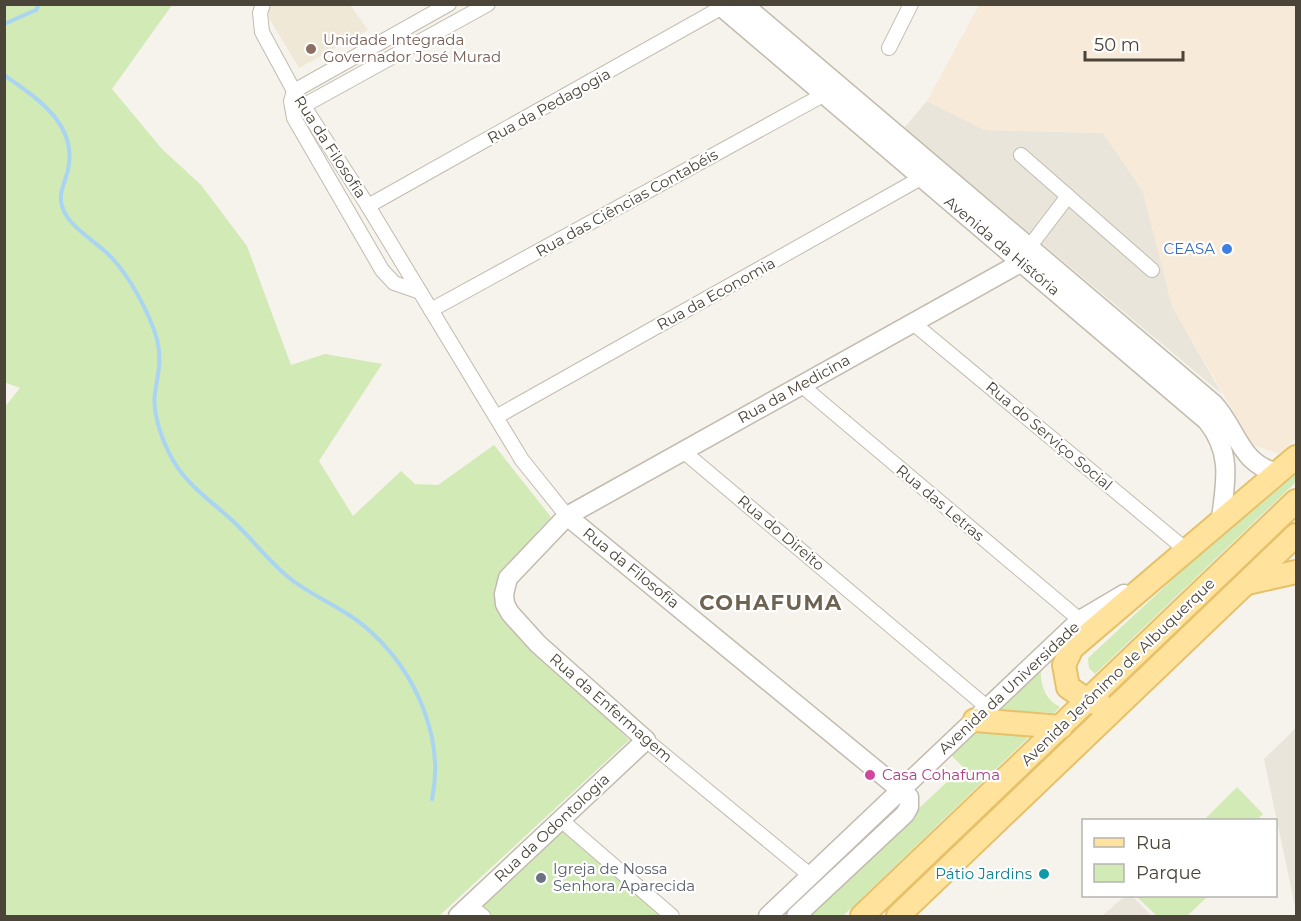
<svg xmlns="http://www.w3.org/2000/svg" width="1301" height="921" font-family="Montserrat,sans-serif">
<rect width="100%" height="100%" fill="#f6f3ec"/>
<g fill="#eae5da">
<path d="M927,101L985,130L1103,133L1143,191L1172,306L1222,394L904,128Z"/>
<path d="M1296,728V911L1264,759Z"/>
<path d="M1125,896H1132L1152,916H1102Z"/>
</g>
<path fill="#f7ead8" d="M979,5H1296V438L1279,454L1253,445L1172,306L1143,191L1103,133L985,130L927,101Z"/>
<path fill="#efe8d6" d="M268,5H350L368,30L299,68L269,18Z"/>
<g fill="#d2eab5">
<path d="M4,5H172L112,89L162,149L201,185L247,246L291,365L325,354L382,364L319,461L353,516L401,471L415,484L438,485L494,445L551,517L499,573L497,588L512,624L629,740L439,916H5L4,408L20,388L4,382Z"/>
<path d="M1296,473V482L1095,674L1089,668L1088,658L1268,491Z"/>
<path d="M1041,665C1040,683 1043,698 1060,707L1054,713L995,710Z"/>
<path d="M976,727L1028,738L843,916H804L963,767L949,753Z"/>
<path d="M1237,787L1263,814L1257,820H1204Z"/>
<path d="M559,820L666,916H483L469,904Z"/>
<path d="M1136,896H1208L1187,916H1157Z"/>
</g>
<g fill="none" stroke-linecap="round" stroke-linejoin="round">
<g stroke="#a9d4f2" stroke-width="4">
<path d="M4,24L36,10L39,4"/>
<path d="M4,75C37,98 78,124 68,170C65,183 57,195 63,209C71,229 96,241 111,257C130,277 149,312 157,339C162,359 158,374 155,393C152,414 163,443 174,462C191,490 219,506 241,529C258,546 272,565 292,580C317,599 348,610 371,632C416,673 445,739 432,799"/>
</g>
<g stroke="#c2bbae" stroke-width="16">
<g id="minor">
<path d="M263,4L260,13L262,32L294,91L368,206L522,460L567,516"/>
<path d="M889,48L911,4"/>
<path d="M294,91L291,101L294,118L382,270L394,283L420,292"/>
<path d="M294,91L449,4"/>
<path d="M303,106L488,4"/>
<path d="M1021,155L1152,270"/>
<path d="M368,206L728,4"/>
<path d="M1030,246L1068,196"/>
<path d="M431,310L823,95"/>
<path d="M913,323L1185,549"/>
<path d="M801,385L1080,620"/>
<path d="M496,417L921,178L928,172"/>
<path d="M683,451L988,708"/>
<path d="M646,740L811,876"/>
<path d="M561,820L672,916"/>
<path d="M470,906L483,916"/>
</g>
</g>
<g stroke="#c2bbae" stroke-width="21">
<g id="tertiary">
<path d="M718,4L1207,421C1232,452 1226,481 1221,518"/>
<path d="M743,4L1214,404C1238,430 1239,464 1278,473"/>
<path d="M567,516L909,797V807L905,814L796,916"/>
<path d="M458,916L646,740L538,644L510,613L505,604L504,594L508,578L567,516L1022,262"/>
<path d="M768,916L1080,620L1124,594"/>
</g>
</g>
<g stroke="#e6c16a" stroke-width="26">
<g id="primary">
<path d="M1247,583L1296,572"/>
<path d="M1101,705L1088,701L1068,687L1064,665L1072,648L1296,457"/>
<path d="M975,720L1061,727"/>
<path d="M862,916L1296,501"/>
<path d="M898,916L1296,535"/>
</g>
</g>
<use href="#minor" stroke="#fff" stroke-width="14"/>
<use href="#tertiary" stroke="#fff" stroke-width="18"/>
<use href="#primary" stroke="#ffe39c" stroke-width="22"/>
</g>
<circle fill="#8d6e63" stroke="#fff" stroke-width="2" cx="311" cy="49" r="6"/>
<circle fill="#3f7fe0" stroke="#fff" stroke-width="2" cx="1227" cy="249" r="6"/>
<circle fill="#d1479c" stroke="#fff" stroke-width="2" cx="870" cy="775" r="6"/>
<circle fill="#0f9aa8" stroke="#fff" stroke-width="2" cx="1044" cy="874" r="6"/>
<circle fill="#6b7280" stroke="#fff" stroke-width="2" cx="541" cy="878" r="6"/>
<g text-anchor="middle" stroke-width="4.5" stroke-linejoin="round" paint-order="stroke">
<g font-size="15" fill="#785e54" stroke="#fff" text-anchor="start">
<text x="323" y="45">Unidade Integrada<tspan x="323" dy="17">Governador José Murad</tspan></text>
</g>
<g font-size="15" fill="#4b4439" stroke="#fff">
<text transform="translate(549 106) rotate(-29)" y="5">Rua da Pedagogia</text>
<text transform="translate(330 147) rotate(57)" y="5">Rua da Filosofia</text>
<text transform="translate(627 203) rotate(-29)" y="5">Rua das Ciências Contabéis</text>
<text transform="translate(1002 246) rotate(40)" y="5">Avenida da História</text>
<text transform="translate(716 294) rotate(-29)" y="5">Rua da Economia</text>
<text transform="translate(794 389) rotate(-29)" y="5">Rua da Medicina</text>
<text transform="translate(1049 436) rotate(40)" y="5">Rua do Serviço Social</text>
<text transform="translate(940 503) rotate(40)" y="5">Rua das Letras</text>
<text transform="translate(781 533) rotate(40)" y="5">Rua do Direito</text>
<text transform="translate(631 568) rotate(39)" y="5">Rua da Filosofia</text>
<text transform="translate(1118 672) rotate(-44)" y="5">Avenida Jerônimo de Albuquerque</text>
<text transform="translate(1009 688) rotate(-43)" y="5">Avenida da Universidade</text>
<text transform="translate(611 708) rotate(41)" y="5">Rua da Enfermagem</text>
<text transform="translate(552 828) rotate(-43)" y="5">Rua da Odontologia</text>
</g>
<g font-size="15" fill="#366cbe" stroke="#fff" text-anchor="end">
<text x="1215" y="254">CEASA</text>
</g>
<g font-size="15" fill="#b23c85" stroke="#fff" text-anchor="start">
<text x="882" y="780">Casa Cohafuma</text>
</g>
<g font-size="15" fill="#5b616d" stroke="#fff" text-anchor="start">
<text x="553" y="874">Igreja de Nossa<tspan x="553" dy="17">Senhora Aparecida</tspan></text>
</g>
<g font-size="15" fill="#0d838f" stroke="#fff" text-anchor="end">
<text x="1032" y="879">Pátio Jardins</text>
</g>
<g font-size="21" font-weight="bold" letter-spacing="1.5" fill="#6e6250" stroke="#fff">
<text x="771" y="610">COHAFUMA</text>
</g>
</g>
<rect width="1301" height="921" fill="none" stroke="#4b4439" stroke-width="12"/>
<rect x="1082" y="819" width="195" height="78" fill="#ffffff" stroke="#b7b4b0" stroke-width="1.5"/>
<rect x="1094" y="838" width="30" height="9" fill="#ffe39c" stroke="#b7b4b0" stroke-width="1.5"/>
<text x="1136" y="849" font-size="18" fill="#4b4439">Rua</text>
<rect x="1094" y="864" width="30" height="18" fill="#d2eab5" stroke="#b7b4b0" stroke-width="1.5"/>
<text x="1136" y="879" font-size="18" fill="#4b4439">Parque</text>
<path d="M1085 51v9h98v-9" fill="none" stroke="#4b4439" stroke-width="3"/>
<text x="1094" y="51" font-size="18" fill="#4b4439" stroke="#ffffff" stroke-width="4.5" paint-order="stroke">50 m</text>
</svg>
